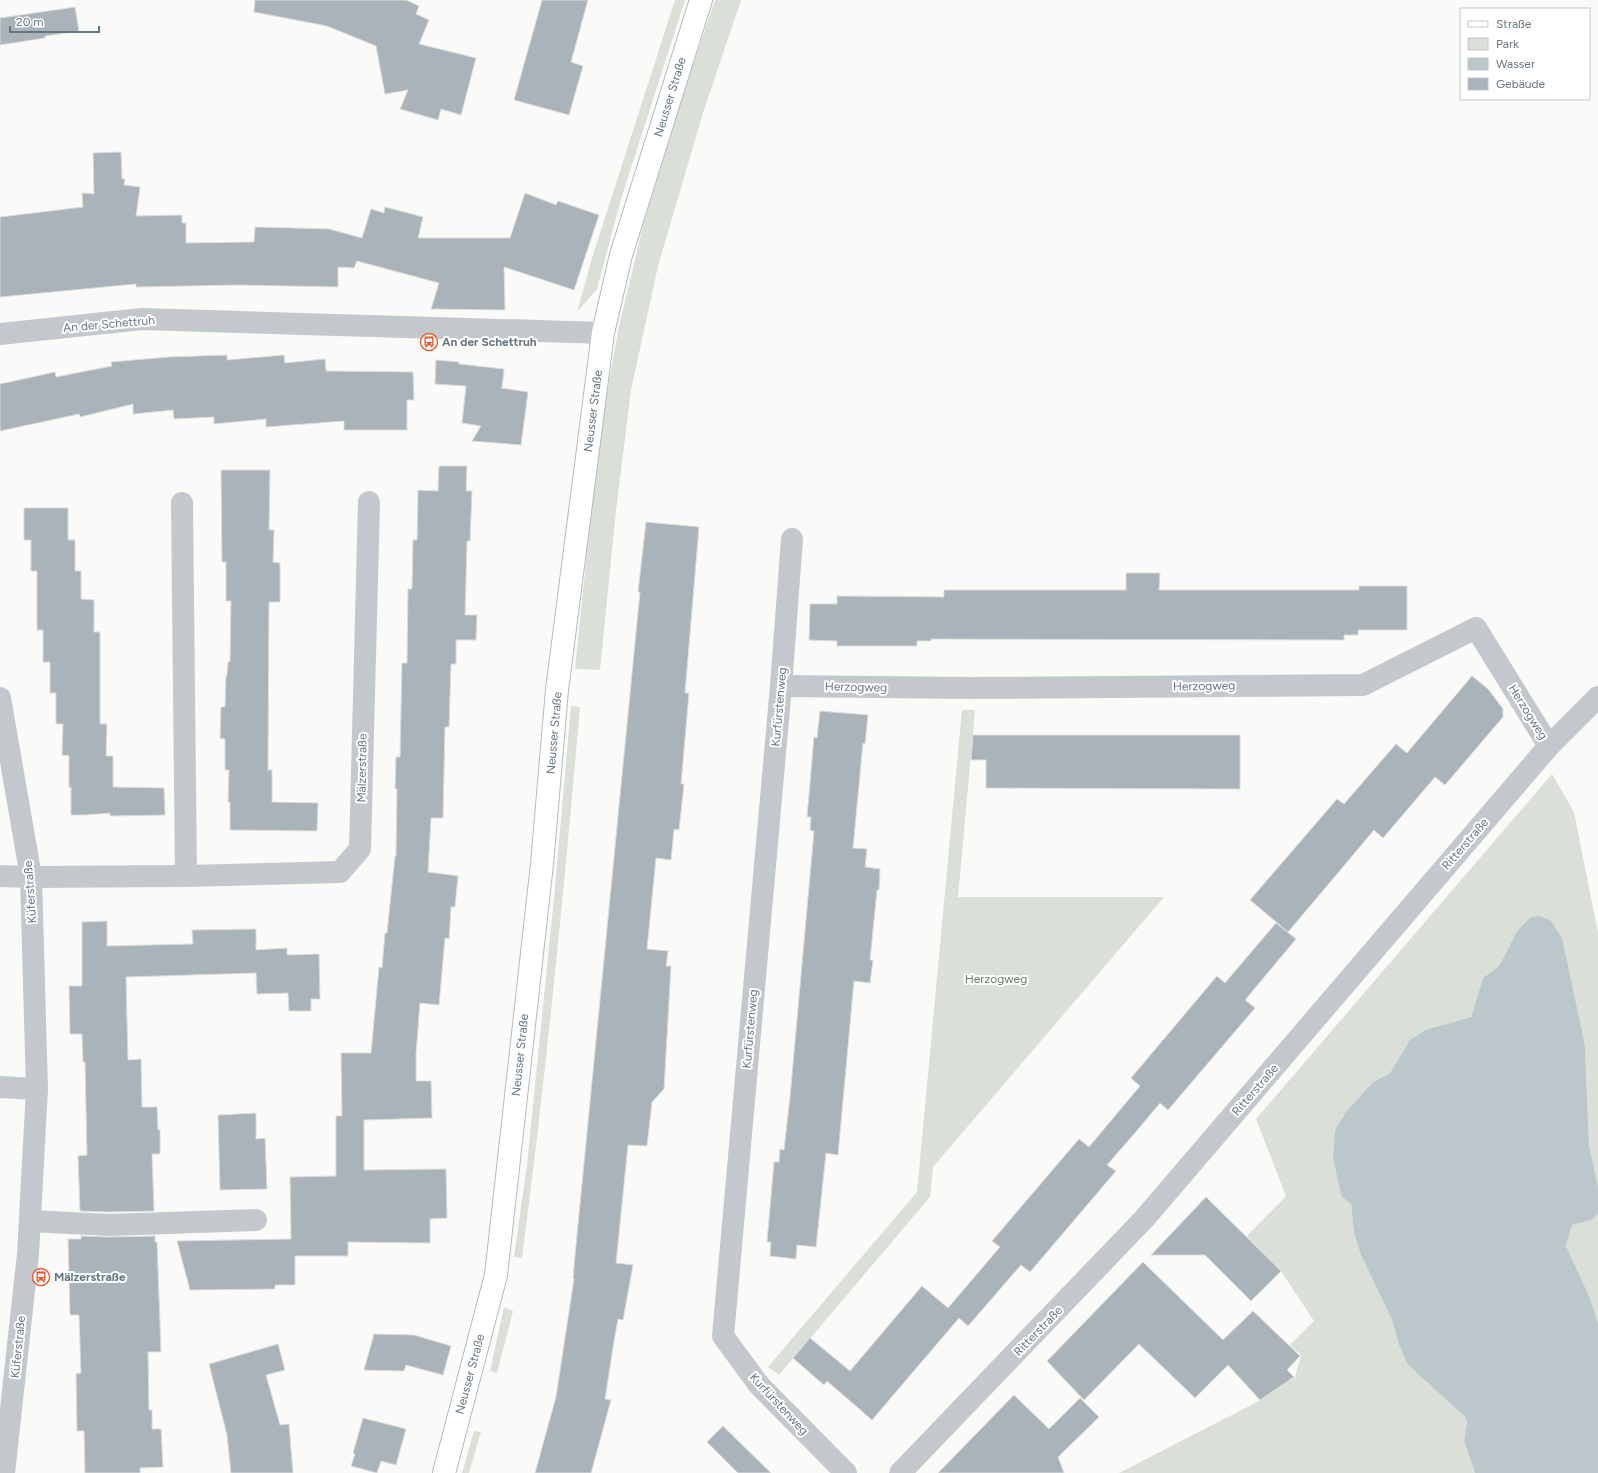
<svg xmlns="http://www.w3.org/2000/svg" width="1598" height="1473" font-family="Figtree,sans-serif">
<rect width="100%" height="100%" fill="#fafaf8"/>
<g fill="#dadfd7">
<path d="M675,0H685L621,199L597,289L577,312L593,255Z"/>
<path d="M715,0H741L703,113L658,266L631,390L616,511L600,670L575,669L598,445L619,326L644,222L685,89Z"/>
<path d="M571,706L580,707C564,891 546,1075 522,1258L514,1257L527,1165L555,888Z"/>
<path d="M962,710H975L958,897H1164L933,1167L930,1197L779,1375L768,1367L917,1192Z"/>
<path d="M1552,774L1574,812L1598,933V1186L1589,1145L1585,1046L1517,931L1499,966L1483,978L1471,1017L1425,1030L1410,1040L1390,1073L1373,1082L1346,1112L1335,1130L1333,1158L1341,1196L1351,1204L1354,1233L1361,1255L1392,1320L1399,1345L1408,1365L1465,1417L1467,1422L1464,1441L1475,1473H1119L1259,1401L1295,1377L1301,1355L1290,1345L1314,1321L1281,1271L1247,1236L1286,1196L1256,1119Z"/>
<path d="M1598,1214V1323L1590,1298L1566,1246L1572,1225L1591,1220Z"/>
<path d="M504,1307L513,1311L497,1373L490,1371Z"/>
<path d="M474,1431L481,1432L469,1473H462Z"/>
</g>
<path fill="#bbc7cb" d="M1540,916L1551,921L1562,938L1585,1046L1589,1145L1598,1186V1214L1591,1220L1572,1225L1566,1246L1590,1298L1598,1323V1473H1475L1464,1441L1467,1422L1465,1417L1408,1365L1399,1345L1392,1320L1361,1255L1354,1233L1351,1204L1341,1196L1333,1158L1335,1130L1346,1112L1373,1082L1390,1073L1410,1040L1425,1030L1471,1017L1483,978L1499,966L1517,931L1531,917Z"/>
<g fill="#aab3b9" stroke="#dcdcda">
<path d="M255,0H406L419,6L416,14L429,20L419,44L476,58L461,115L441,109L438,120L400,109L408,90L385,94L376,46L327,26L254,12Z"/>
<path d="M542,0H588L571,62L583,66L569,115L514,100Z"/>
<path d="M75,7L79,31L45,36V38L0,45V18Z"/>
<path d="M121,152L122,179H125L124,185L140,187L136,216L182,215V223H186V243L254,242L255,227L329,229L362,238L371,209L384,213L385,207L423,217L418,238H510L525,193L556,205L558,201L599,215L574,290L504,267L505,310L431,309L439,283L357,261L354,268L338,267V287L238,285L136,287V284L0,297V217L83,207L82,193L94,194L93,153Z"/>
<path d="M227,355V360L284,355L285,363L325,359L326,371L413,372L414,400H407V430H344V421L266,427V419L214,424V417L174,419L173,410L133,414V404L80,417L79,414L0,431V384L55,372L56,377L112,366L111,362L169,357Z"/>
<path d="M436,360L459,362V364L504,369L502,388H501L528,392L521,445L472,441L481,426L462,423L466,386L435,384Z"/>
<path d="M439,466H467L466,491H472L470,541H467L465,615H477L476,640H456V664H451L449,727H445L443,818H431L428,872L458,876L455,907H451L449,939L445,938L439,1005L420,1003L416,1054V1081H431L432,1118L364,1120V1170L446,1169L447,1218L430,1219V1243L348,1242V1256H295V1285H275V1289L190,1290L177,1241L291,1239L290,1177L336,1176V1116H342L341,1053H371L379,967L382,968L385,933H387L395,856H396L397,789H395L396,757H400L402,663H407L408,589H412L413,540H417L418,490L438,491Z"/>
<path d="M221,470H270L269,530H274L273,562L280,563V602H269L268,770H272V802L318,803L317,831L230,830V802H228L229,770H225V739L220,738L221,707H225L226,676L227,675L228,662H230L231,601H226V562H222Z"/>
<path d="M24,508H68V540H75V571H81V599L94,600V632H100V724H107L106,756H113V787L164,788L165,815L110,816V813L86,815H71V787L69,788V756L62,755L63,724H56V693H50V662H43V630H37V571H31V540H24Z"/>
<path d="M646,522L699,527L685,693H689L681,784H684L679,830L674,829L671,860L656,858L647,949L668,951L666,966H671L664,1089L652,1102L647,1146L628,1145L616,1263L633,1265L623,1320L618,1319L614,1341L605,1399L611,1400L591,1473H535L556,1397L574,1279L573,1278L576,1245L640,592H638Z"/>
<path d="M1126,573H1160L1159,590H1359V586H1407V630H1358V635H1344V640L931,639V641H917V646H837V641L809,640L810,604H837V596L944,597V590H1126Z"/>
<path d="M1472,676L1488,689L1503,709V717L1445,785L1435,777L1383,838L1374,830L1288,932L1250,900L1337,799L1344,804L1396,744L1407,753Z"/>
<path d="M820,711L868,715L865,744L863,743L853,848L867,849L865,867L880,869L879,890H877L870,960H873L870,983L854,981L838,1155L826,1153L816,1247L797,1245L796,1259L770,1256L771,1242H767L774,1162H779L780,1149L784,1150L790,1097L814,831L810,830L811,817H807L814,737L817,738Z"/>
<path d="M973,735H1240V789L986,788V760H971Z"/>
<path d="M107,921V946L193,944L192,930L256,929V950L287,948V955L319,954L320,999H311V1011H289L288,993L257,994L256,973L126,977L128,1060L141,1059L142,1107H157L158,1130H160V1154H152L154,1211L109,1212L80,1211L78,1156L87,1155L85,1062H83L82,1034H70L69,986H82V922Z"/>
<path d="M1276,923L1296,939L1245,1000L1255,1008L1168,1110L1160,1103L1134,1134L1107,1165L1116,1171L1030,1272L1021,1265L968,1326L959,1318L872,1420L827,1381L824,1385L793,1358L810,1338L850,1371L922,1286L948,1308L1000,1247L992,1241L1079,1139L1089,1147L1140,1086L1131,1078L1217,976L1225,983Z"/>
<path d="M256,1113V1139L265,1138L267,1189L220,1190L218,1115Z"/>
<path d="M1206,1197L1281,1271L1251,1301L1205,1255H1151Z"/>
<path d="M81,1236L109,1237L155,1236V1242H157L161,1352H148L149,1410H152V1429H161L163,1467L140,1468V1473H85L84,1431H77L76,1374L81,1373L79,1315H70L69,1278L68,1239H81Z"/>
<path d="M1143,1262L1223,1340L1253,1311L1300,1356L1287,1370L1294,1377L1260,1400L1228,1365L1195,1398L1139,1344L1084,1400L1047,1361Z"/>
<path d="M374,1334L414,1335L451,1346L443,1375L406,1365L404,1371L364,1370Z"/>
<path d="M278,1344L285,1370L266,1375L280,1425L289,1424L293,1473H231L227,1435L209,1364Z"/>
<path d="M1014,1395L1049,1429L1080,1398L1099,1417L1058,1457L1064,1473H938Z"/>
<path d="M363,1418L406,1429L396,1465L381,1461L377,1473L351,1466L355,1454L353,1453Z"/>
<path d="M723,1426L771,1473H738L707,1442Z"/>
</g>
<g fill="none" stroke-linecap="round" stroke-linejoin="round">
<g stroke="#b3babf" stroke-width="24">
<path id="secondary" d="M444,1473L496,1275L542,864L557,690L603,333L621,255L701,0"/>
</g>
<g stroke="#c3c8cc" stroke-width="22">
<path d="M0,334L142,319L603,333"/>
<path d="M182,503L186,876"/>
<path d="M792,539L781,686L723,1336L759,1385L846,1473"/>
<path d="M781,686L970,688L1363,685L1476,628L1549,746"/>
<path d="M0,698L31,877L37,1089L28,1254L4,1473"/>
<path d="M0,876L31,877L186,876L340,872L360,849L369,502"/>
<path d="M0,1087L37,1089"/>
<path d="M31,1221L109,1225L256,1220"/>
<path d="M900,1473L1144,1219L1549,746L1598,697"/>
</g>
<use href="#secondary" stroke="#fff" stroke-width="22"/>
</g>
<defs>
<g id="bus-ring" transform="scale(0.9)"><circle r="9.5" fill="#fff" stroke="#e4572e" stroke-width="1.5"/><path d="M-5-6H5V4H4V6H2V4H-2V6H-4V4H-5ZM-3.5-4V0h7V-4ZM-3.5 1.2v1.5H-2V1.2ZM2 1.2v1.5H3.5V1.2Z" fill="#e4572e"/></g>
</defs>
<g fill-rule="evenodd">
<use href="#bus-ring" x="429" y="342"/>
<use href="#bus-ring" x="41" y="1277"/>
</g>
<g text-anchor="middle" stroke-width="4" stroke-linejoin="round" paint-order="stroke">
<g font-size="12" fill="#657683" stroke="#fff">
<text transform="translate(670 97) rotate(-73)" y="4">Neusser Straße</text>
<text transform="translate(109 324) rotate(-5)" y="4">An der Schettruh</text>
<text transform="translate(593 411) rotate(-83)" y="4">Neusser Straße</text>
<text transform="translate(1204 686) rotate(-1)" y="4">Herzogweg</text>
<text transform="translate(856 687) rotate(1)" y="4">Herzogweg</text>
<text transform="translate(779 707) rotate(-85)" y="4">Kurfürstenweg</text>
<text transform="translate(1528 712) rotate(58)" y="4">Herzogweg</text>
<text transform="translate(554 733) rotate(-85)" y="4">Neusser Straße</text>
<text transform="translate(362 768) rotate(-89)" y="4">Mälzerstraße</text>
<text transform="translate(1465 844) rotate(-49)" y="4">Ritterstraße</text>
<text transform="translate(30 892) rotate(-94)" y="4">Küferstraße</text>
<text transform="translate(750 1029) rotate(-85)" y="4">Kurfürstenweg</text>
<text transform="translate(520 1055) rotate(-84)" y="4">Neusser Straße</text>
<text transform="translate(1255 1090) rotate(-49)" y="4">Ritterstraße</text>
<text transform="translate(1038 1331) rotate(-46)" y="4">Ritterstraße</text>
<text transform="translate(18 1347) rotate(-84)" y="4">Küferstraße</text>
<text transform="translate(470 1374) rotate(-75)" y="4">Neusser Straße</text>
<text transform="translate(779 1404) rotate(47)" y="4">Kurfürstenweg</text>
</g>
<g font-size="12" font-weight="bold" fill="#657683" stroke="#fff" text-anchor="start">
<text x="442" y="346">An der Schettruh</text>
<text x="54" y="1281">Mälzerstraße</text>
</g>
<g font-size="12" fill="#687a64" stroke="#fff">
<text x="996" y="983">Herzogweg</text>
</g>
</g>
<rect x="1460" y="8" width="130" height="92" fill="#ffffff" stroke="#c1c8cd"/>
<rect x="1468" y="21" width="20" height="6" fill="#ffffff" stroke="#c1c8cd"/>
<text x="1496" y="28" font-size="12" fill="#657683">Straße</text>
<rect x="1468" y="38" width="20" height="12" fill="#dadfd7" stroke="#c1c8cd"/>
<text x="1496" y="48" font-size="12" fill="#657683">Park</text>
<rect x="1468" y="58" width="20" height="12" fill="#bbc7cb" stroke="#c1c8cd"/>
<text x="1496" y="68" font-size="12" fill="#657683">Wasser</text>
<rect x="1468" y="78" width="20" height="12" fill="#aab3b9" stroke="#c1c8cd"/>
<text x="1496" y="88" font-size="12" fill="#657683">Gebäude</text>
<path d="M10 26v6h89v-6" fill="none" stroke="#657683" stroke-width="2"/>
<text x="16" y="26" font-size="12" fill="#657683" stroke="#ffffff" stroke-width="3" paint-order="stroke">20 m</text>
</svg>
